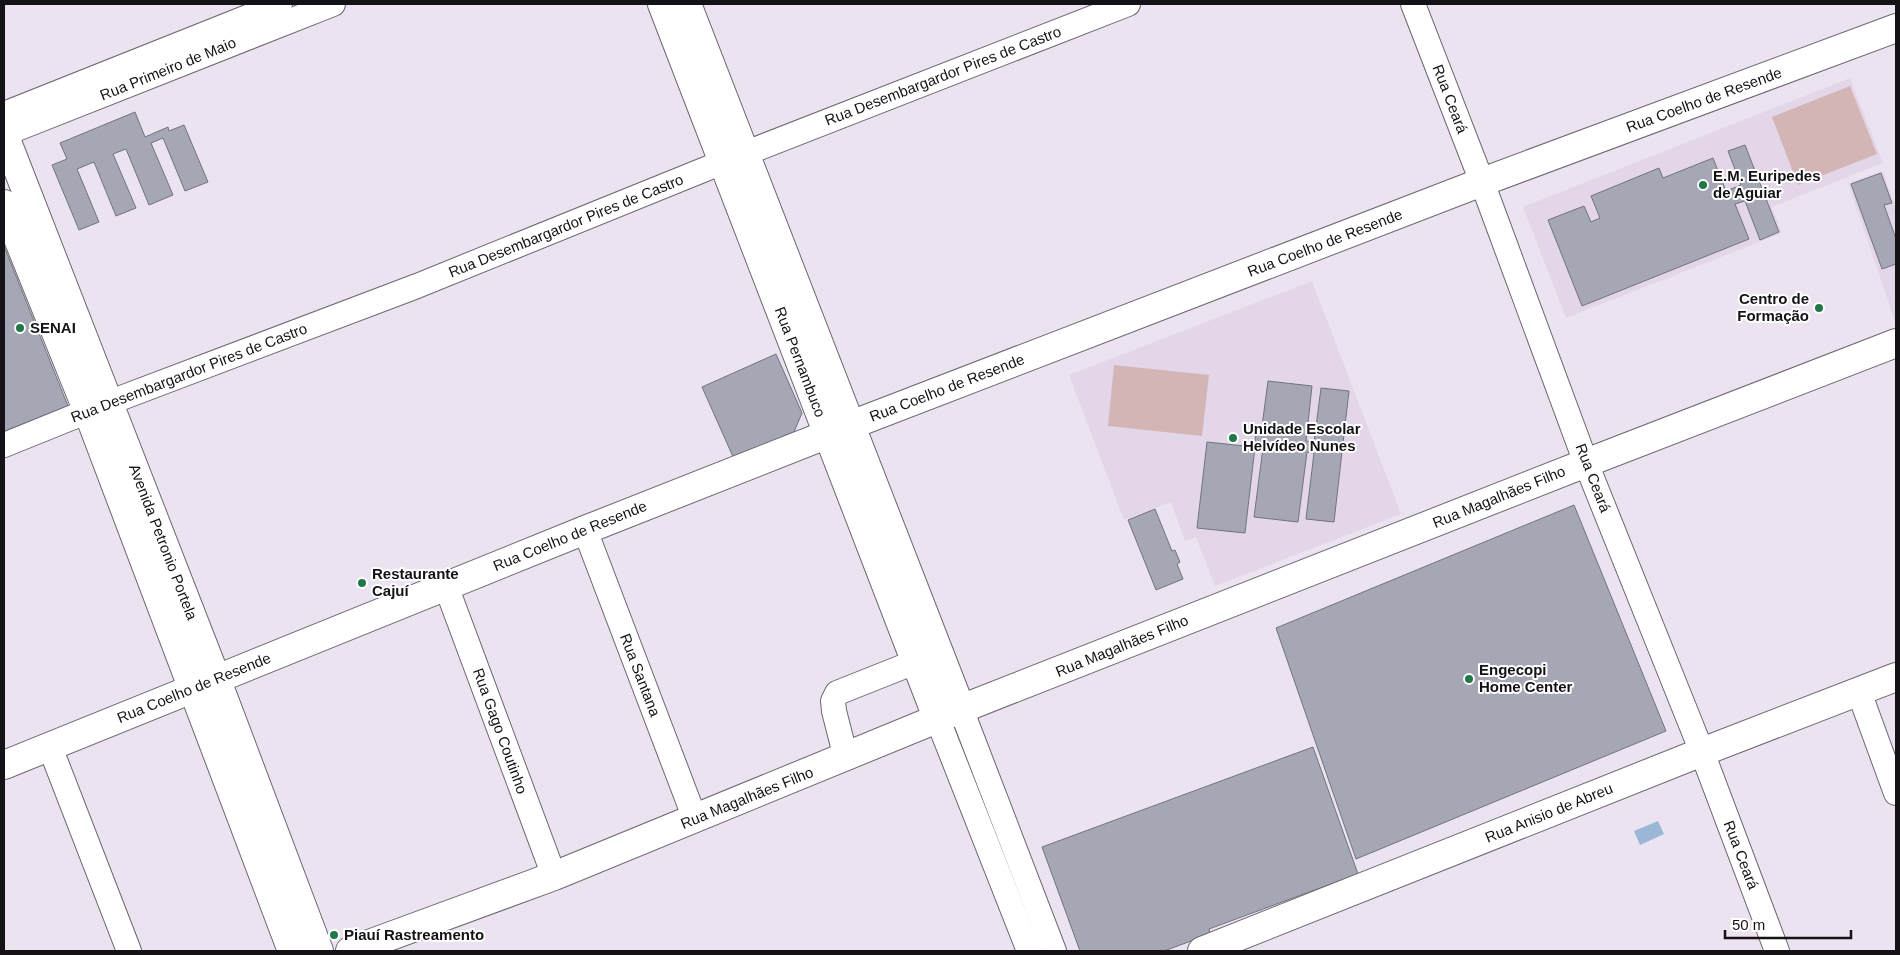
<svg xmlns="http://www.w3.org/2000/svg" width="1900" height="955" font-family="Arial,sans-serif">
<rect width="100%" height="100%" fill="#ebe3ef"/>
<g fill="#e3d6e9">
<path d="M1850,78L1883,163L1772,207L1782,233L1566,318L1523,207Z"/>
<path d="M1883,171L1896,210V324L1848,183Z"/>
<path d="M1312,281L1401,514L1215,586L1196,537L1185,541L1171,502L1124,520L1069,375Z"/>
</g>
<g fill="#d4b5b5">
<path d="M1850,86L1877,154L1798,185L1772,117Z"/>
<path d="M1114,365L1209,375L1202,436L1108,426Z"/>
</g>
<path fill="#9bb7d6" d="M1658,821L1664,834L1640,845L1634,831Z"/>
<g fill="#a6a7b4" stroke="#72737f">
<path d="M135,112L145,137L168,127L169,131L184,125L208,182L185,191L163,138L151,143L173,195L149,205L126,149L113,154L136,208L116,216L94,162L77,169L99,222L79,230L52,165L67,159L60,143Z"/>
<path d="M1745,145L1779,232L1760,240L1745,201L1735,204L1749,239L1582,306L1548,220L1584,206L1591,222L1600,218L1591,196L1659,168L1663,178L1713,158L1726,191L1741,185L1728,151Z"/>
<path d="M1881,173L1892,203L1884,205L1896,239V264L1882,269L1851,184Z"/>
<path d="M4,246L70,411L4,433Z"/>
<path d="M776,354L802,413L794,432L734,459L702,387Z"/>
<path d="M1268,381L1312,386L1306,441L1314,442L1321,388L1349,391L1334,522L1306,519L1314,453L1307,452L1298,522L1254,517L1263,448L1255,447L1245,533L1197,528L1207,442L1254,447L1256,433L1261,434Z"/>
<path d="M1574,505L1666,731L1356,859L1276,628Z"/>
<path d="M1155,509L1172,551L1175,550L1180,562L1177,564L1183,579L1156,590L1128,520Z"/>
<path d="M1313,747L1358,874L1209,929L1210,934L1164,951H1080L1042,847Z"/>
</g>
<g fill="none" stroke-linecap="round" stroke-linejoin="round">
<g stroke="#6d6671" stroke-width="26">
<g id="minor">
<path d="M1413,4L1482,182L1586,463L1702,752L1777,951"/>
<path d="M4,114L280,4"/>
<path d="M4,134L333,4"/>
<path d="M4,445L108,403L417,286L723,162L1128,4"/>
<path d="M585,530L695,819"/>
<path d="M446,586L554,876"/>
<path d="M1859,692L1896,793"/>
<path d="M961,709L1054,951"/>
<path d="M938,720L1029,951"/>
<path d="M50,747L129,951"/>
<path d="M846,758L834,711L833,701L837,693L915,662"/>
</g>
</g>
<g stroke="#6d6671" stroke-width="30">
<g id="major">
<path d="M662,4L938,720"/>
<path d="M687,4L961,709"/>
<path d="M4,134L216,678L319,951"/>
<path d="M4,204L88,412L292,951"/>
<path d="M4,765L585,530L851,425L1482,182L1896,28"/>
<path d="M350,951L554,876L961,709L1586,463L1896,343"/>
<path d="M1202,951L1702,752L1896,677"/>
</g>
</g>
<use href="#minor" stroke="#fff" stroke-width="24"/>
<use href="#major" stroke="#fff" stroke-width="28"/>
</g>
<g fill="#21774a" stroke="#fff" stroke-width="2">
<circle cx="1703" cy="185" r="5"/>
<circle cx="1819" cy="308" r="5"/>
<circle cx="20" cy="328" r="5"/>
<circle cx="1233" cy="438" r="5"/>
<circle cx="362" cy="583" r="5"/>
<circle cx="1469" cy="679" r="5"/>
<circle cx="334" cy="935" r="5"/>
</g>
<g text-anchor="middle" stroke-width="4" stroke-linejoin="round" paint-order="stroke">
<g font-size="15" fill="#151217" stroke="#fff">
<text transform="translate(168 69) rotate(-22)" y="5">Rua Primeiro de Maio</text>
<text transform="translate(943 76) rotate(-21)" y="5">Rua Desembargardor Pires de Castro</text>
<text transform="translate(1450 99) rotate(69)" y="5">Rua Ceará</text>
<text transform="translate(1704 100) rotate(-20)" y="5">Rua Coelho de Resende</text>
<text transform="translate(566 226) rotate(-22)" y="5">Rua Desembargardor Pires de Castro</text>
<text transform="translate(1325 243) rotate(-21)" y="5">Rua Coelho de Resende</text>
<text transform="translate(800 362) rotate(69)" y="5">Rua Pernambuco</text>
<text transform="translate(189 373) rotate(-21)" y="5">Rua Desembargardor Pires de Castro</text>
<text transform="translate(947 388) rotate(-21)" y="5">Rua Coelho de Resende</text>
<text transform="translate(1593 478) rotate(69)" y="5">Rua Ceará</text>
<text transform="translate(1499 497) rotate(-22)" y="5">Rua Magalhães Filho</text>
<text transform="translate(570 536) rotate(-22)" y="5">Rua Coelho de Resende</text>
<text transform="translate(163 542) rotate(69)" y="5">Avenida Petronio Portela</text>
<text transform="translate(1122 646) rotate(-22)" y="5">Rua Magalhães Filho</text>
<text transform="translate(640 675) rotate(69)" y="5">Rua Santana</text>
<text transform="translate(194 688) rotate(-22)" y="5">Rua Coelho de Resende</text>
<text transform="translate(500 731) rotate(70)" y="5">Rua Gago Coutinho</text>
<text transform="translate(747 798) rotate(-22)" y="5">Rua Magalhães Filho</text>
<text transform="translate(1549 813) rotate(-22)" y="5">Rua Anisio de Abreu</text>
<text transform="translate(1741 855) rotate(69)" y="5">Rua Ceará</text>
</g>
<g font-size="15" font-weight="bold" fill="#151217" stroke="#fff" text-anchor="start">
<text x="1713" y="181">E.M. Euripedes<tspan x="1713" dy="17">de Aguiar</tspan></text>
<text x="1809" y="304" text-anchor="end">Centro de<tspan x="1809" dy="17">Formação</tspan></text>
<text x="30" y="333">SENAI</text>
<text x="1243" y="434">Unidade Escolar<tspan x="1243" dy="17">Helvídeo Nunes</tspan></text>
<text x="372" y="579">Restaurante<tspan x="372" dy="17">Cajuí</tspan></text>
<text x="1479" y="675">Engecopi<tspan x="1479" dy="17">Home Center</tspan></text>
<text x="344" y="940">Piauí Rastreamento</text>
</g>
</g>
<rect width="1900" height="955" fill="none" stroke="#151217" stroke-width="10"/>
<path d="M1725 930v8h126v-8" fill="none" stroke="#151217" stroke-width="2.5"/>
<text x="1732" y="930" font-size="15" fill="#151217" stroke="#ffffff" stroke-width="4" paint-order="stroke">50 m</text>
</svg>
